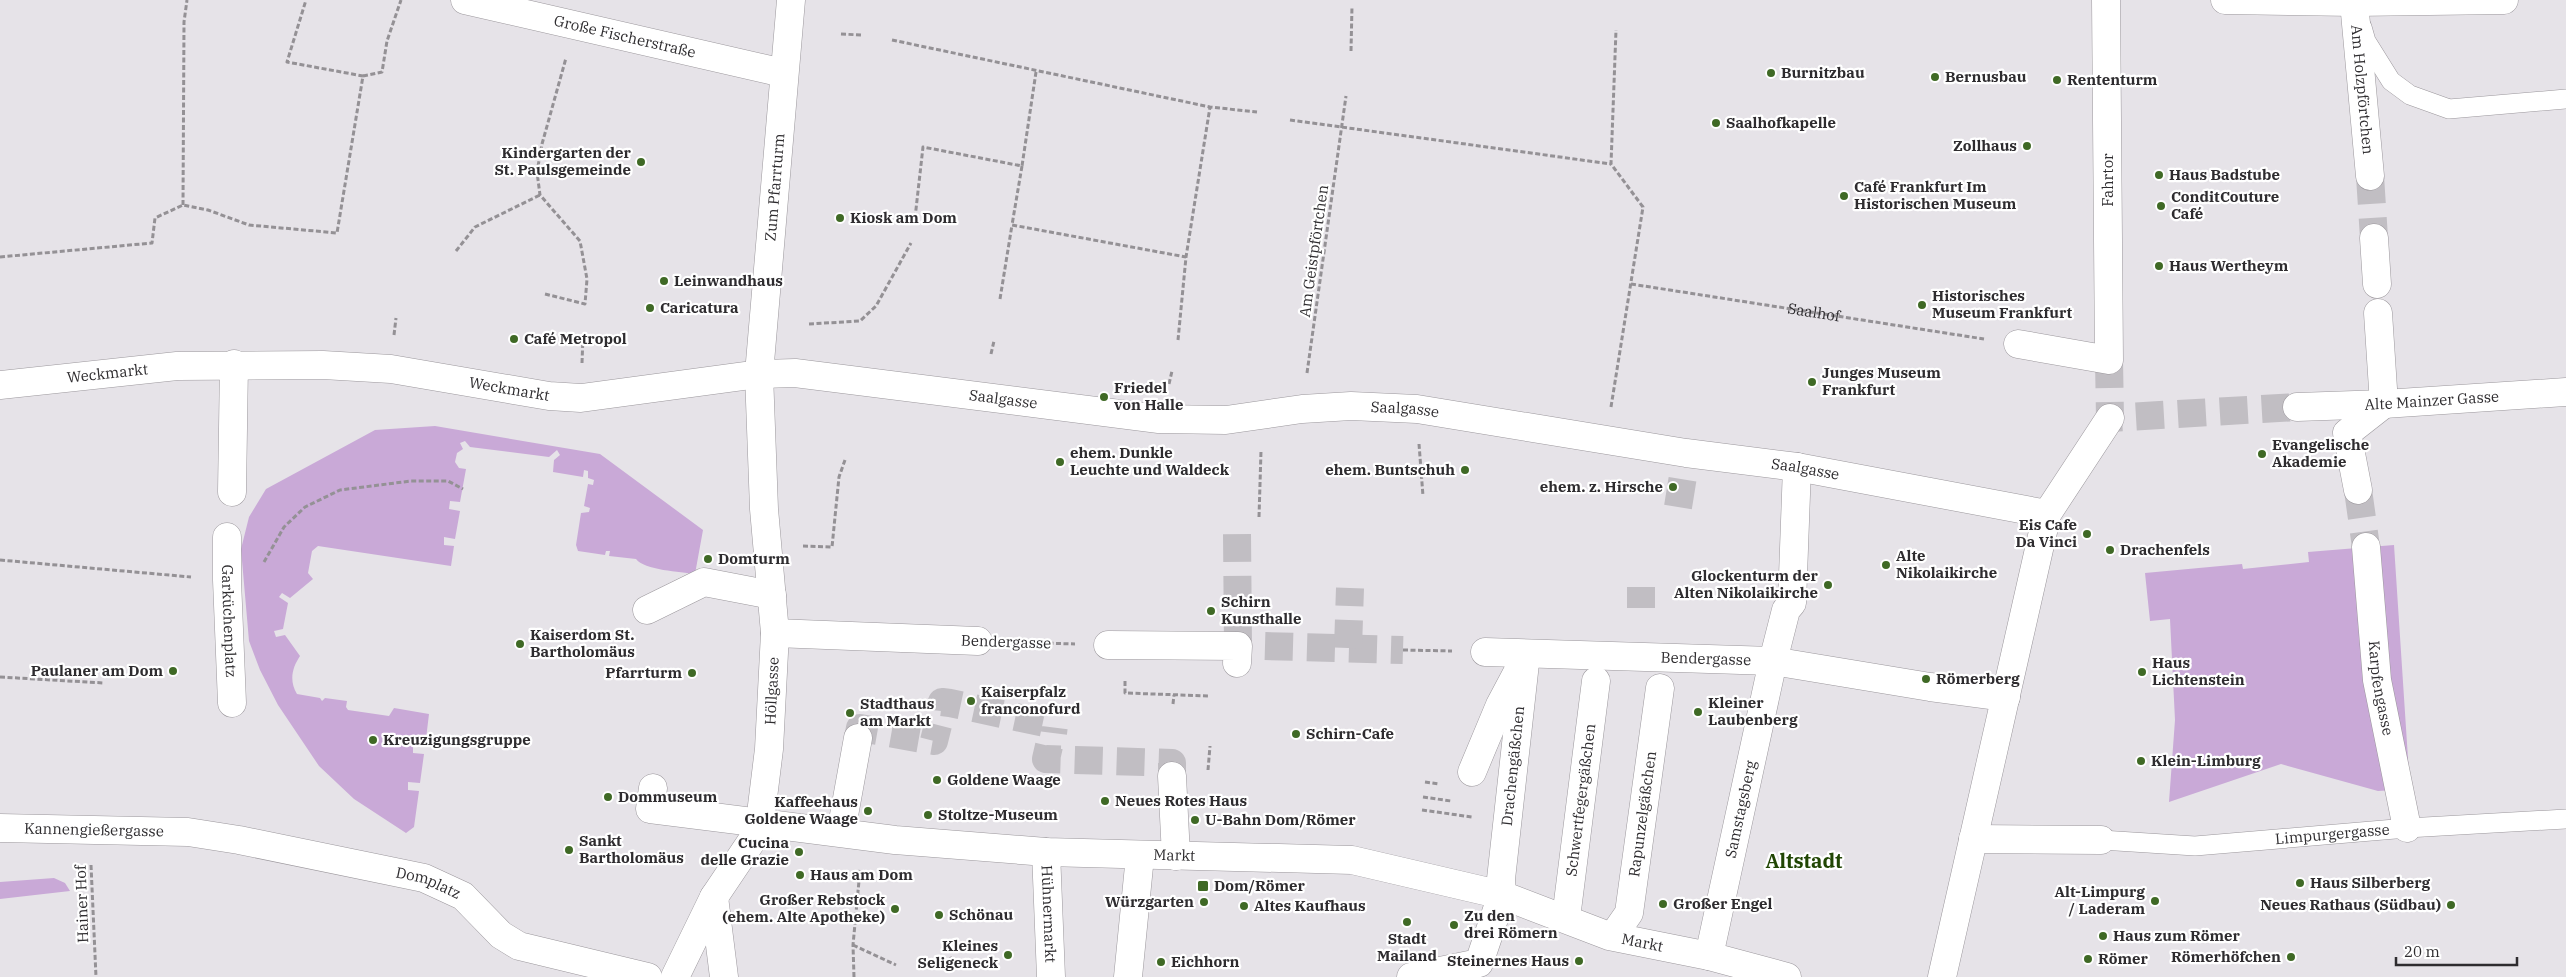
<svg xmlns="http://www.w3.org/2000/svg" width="2566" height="977" font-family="'IBM Plex Serif',serif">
<rect width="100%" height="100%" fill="#e6e3e8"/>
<g fill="#c9a9d7">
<path d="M435,426L600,454L703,530L695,574C681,572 644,570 636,559L609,556L610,551H606L605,555L578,551L576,545L581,513L589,512L590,508L584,506L588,484L593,485L594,480L588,478V471L584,470L583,477L553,472L554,460L560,455L557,450L549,457L470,447L465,441L460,443L463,449L457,453L455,462L459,468L466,469L460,502L450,501L449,509L460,511L455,539L444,537V545L454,546L451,566L318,546L312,551L308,573L313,579L290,598L282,593L279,597L288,603L283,629L274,631L276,637L285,635L300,656C292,668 289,681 297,694L320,698L322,701L325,698L347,701L346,707L348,710L389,716L394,708L429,714L425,747L413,745V753L424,754L420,783L408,782V790L419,791L414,827L406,833L354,799L319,766L278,705L260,670L249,641L241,549L249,517L266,489L375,430Z"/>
<path d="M2394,545L2410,789L2378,791L2281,764L2169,802L2175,720L2170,619L2150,621L2145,573L2242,564L2243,569L2309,562L2308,552Z"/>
<path d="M54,878L65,883L70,891L0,899V882Z"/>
</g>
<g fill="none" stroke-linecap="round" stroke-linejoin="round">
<g stroke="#c1bec3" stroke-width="28" stroke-dasharray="28 14" stroke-linecap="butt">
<path d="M2370,176L2374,238"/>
<path d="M2109,360L2110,418L2297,407"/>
<path d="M2358,490L2366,547"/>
<path d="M1678,507L1684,470"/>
<path d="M1237,534L1238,646"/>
<path d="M1641,608V587"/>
<path d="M1265,646L1403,650"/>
<path d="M1348,648L1350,588"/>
<path d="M941,711L942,702L950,703L1054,725L1053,733"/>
<path d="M858,738L860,728L934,741L938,725"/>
<path d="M1049,746L1046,759L1172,763V776"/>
</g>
<g stroke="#9b979c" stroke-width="20">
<g id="lane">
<path d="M2362,27L2366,41L2391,81L2410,95L2449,109L2566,99"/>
<path id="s2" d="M2101,840L2195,846L2407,828L2566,819"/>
</g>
</g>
<g stroke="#9b979c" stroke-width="29">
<g id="street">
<path id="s3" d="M465,0L783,73"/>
<path id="s4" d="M2354,2L2370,176"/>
<path d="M2374,238L2377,284"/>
<path d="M2378,313L2384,404"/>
<path d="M2018,344L2109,360L2106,0"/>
<path id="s5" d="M0,385L177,366L323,365L391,369L549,396L581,398L759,374L795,373L1159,419L1226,420L1302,409L1351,406L1417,409L1686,453L1797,467L2047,514"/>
<path id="s6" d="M2297,407L2384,404L2566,392"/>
<path d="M2358,490L2347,433L2384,404"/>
<path d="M232,492L234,364"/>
<path id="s7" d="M227,537V580L232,703"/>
<path id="s8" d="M2366,547L2377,680L2407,828"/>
<path d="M647,610L704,582L772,595"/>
<path d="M775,633L978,641"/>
<path d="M1108,645L1238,646L1237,663"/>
<path id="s9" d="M1485,652L1773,661L1930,687L2006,697"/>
<path id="s10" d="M1526,654L1501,879L1502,895L1609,936L1709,956L1787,977"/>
<path d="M1472,772L1500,705L1517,673"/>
<path d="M1172,776L1176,856"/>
<path id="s11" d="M653,788L650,809L895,840L1046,852L1352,860L1502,895L1479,963L1411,977"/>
<path id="s12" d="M0,828L188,832L239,840L424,878L463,896L501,935L519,946L648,977"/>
<path d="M841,832L858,738"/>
<path d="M1973,839L2101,840"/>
<path id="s13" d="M1046,852L1051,977"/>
<path d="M714,897L724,977"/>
<path id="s14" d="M1566,918L1596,681"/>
<path id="s15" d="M1613,936L1629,913L1660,688"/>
<path id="s16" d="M1709,956L1773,661L1786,610L1792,603L1797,467"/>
<path id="s17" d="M675,977L714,897L755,836L760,822L769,749L775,633L764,509L759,374L791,0"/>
<path d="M1128,977L1140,856"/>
<path d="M1942,977L2047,514L2110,418"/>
</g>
</g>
<g stroke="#9b979c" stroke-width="29">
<path id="secondary" d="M2225,0L2354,2L2504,0"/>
</g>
<g stroke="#949195" stroke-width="3" stroke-dasharray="5 2.5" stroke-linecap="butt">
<path d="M841,34L861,35"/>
<path d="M892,40L1210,107L1257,112"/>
<path d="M1351,51L1352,6"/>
<path d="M363,76L382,72L387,41L401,0"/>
<path d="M1290,120L1611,164"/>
<path d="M1022,166L1012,225L1186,257"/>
<path d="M183,205L184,22L187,0"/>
<path d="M915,218L923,147L1022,166L1036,72"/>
<path d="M456,251L475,227L540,195"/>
<path d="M0,257L152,243L155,218L183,205L208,210L249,225L337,233L363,76L287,62L306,0"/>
<path id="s1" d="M1631,284L1984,339"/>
<path d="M545,294L585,304L587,279L580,241L540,195L537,172L542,144L566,58"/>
<path d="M1000,299L1012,225"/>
<path d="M809,324L860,321L876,306L911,243"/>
<path d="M394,335L396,318"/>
<path d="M1178,340L1186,257L1210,107"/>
<path d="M991,354L994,341"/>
<path d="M582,363L583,336"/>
<path d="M1307,373L1346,96"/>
<path d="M1169,384L1172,371"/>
<path d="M1611,407L1643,207L1611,164L1616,30"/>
<path d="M1419,444L1423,496"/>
<path d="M1259,517L1261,451"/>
<path d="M803,546L832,547L839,477L845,460"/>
<path d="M0,560L191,577"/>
<path d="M264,562L284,527L305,507L340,490L411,481H448L463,489"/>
<path d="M1011,642L1075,644"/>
<path d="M1403,650L1452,651"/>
<path d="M0,677L104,683"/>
<path d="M1125,681V693L1210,696"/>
<path d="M1173,704L1174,695"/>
<path d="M1208,770L1210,746"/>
<path d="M1425,782L1439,784"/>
<path d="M1423,797L1451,801"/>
<path d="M1422,810L1472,817"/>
<path d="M91,865L96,977"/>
<path d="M853,945L896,965"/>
<path d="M935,968L953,957"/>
<path d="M854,977L853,945L860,870"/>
</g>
<use href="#lane" stroke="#fff" stroke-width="19"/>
<use href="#street" stroke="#fff" stroke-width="28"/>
<use href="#secondary" stroke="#fff" stroke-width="28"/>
</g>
<g fill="#3f6925" stroke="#fff" stroke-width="2">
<circle cx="1771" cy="73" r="5"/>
<circle cx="1935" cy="77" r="5"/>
<circle cx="2057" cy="80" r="5"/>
<circle cx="1716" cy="123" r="5"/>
<circle cx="2027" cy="146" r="5"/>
<circle cx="641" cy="162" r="5"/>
<circle cx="2159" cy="175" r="5"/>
<circle cx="1844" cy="196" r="5"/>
<circle cx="2161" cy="206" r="5"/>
<circle cx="840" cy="218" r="5"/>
<circle cx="2159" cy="266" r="5"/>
<circle cx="664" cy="281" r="5"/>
<circle cx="1922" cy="305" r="5"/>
<circle cx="650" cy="308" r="5"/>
<circle cx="514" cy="339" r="5"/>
<circle cx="1812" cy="382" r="5"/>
<circle cx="1104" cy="397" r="5"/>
<circle cx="2262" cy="454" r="5"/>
<circle cx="1060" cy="462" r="5"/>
<circle cx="1465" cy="470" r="5"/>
<circle cx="1673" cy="487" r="5"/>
<circle cx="2087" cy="534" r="5"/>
<circle cx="2110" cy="550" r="5"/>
<circle cx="708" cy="559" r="5"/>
<circle cx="1886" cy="565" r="5"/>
<circle cx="1828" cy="585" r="5"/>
<circle cx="1211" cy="611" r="5"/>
<circle cx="520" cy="644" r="5"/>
<circle cx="173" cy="671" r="5"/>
<circle cx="2142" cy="672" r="5"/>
<circle cx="692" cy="673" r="5"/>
<circle cx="1926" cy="679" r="5"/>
<circle cx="971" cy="701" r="5"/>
<circle cx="1698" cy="712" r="5"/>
<circle cx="850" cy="713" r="5"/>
<circle cx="1296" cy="734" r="5"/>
<circle cx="373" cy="740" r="5"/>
<circle cx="2141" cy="761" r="5"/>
<circle cx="937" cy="780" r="5"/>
<circle cx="608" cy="797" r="5"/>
<circle cx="1105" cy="801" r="5"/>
<circle cx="868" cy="811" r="5"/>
<circle cx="928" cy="815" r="5"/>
<circle cx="1195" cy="820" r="5"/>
<circle cx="569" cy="850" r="5"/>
<circle cx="799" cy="852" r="5"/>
<circle cx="800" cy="875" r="5"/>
<circle cx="2300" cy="883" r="5"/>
<rect x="1197" y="880" width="12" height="12" rx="2.5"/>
<circle cx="2155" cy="901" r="5"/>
<circle cx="1204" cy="902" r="5"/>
<circle cx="1663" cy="904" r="5"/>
<circle cx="2451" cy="905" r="5"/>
<circle cx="1244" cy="906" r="5"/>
<circle cx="895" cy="909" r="5"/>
<circle cx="939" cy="915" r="5"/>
<circle cx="1407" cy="922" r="5"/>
<circle cx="1454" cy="925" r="5"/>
<circle cx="2103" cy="936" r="5"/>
<circle cx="1008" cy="955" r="5"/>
<circle cx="2291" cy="957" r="5"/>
<circle cx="2088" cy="959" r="5"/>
<circle cx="1579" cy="961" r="5"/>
<circle cx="1161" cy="962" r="5"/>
</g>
<g text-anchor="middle" stroke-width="4.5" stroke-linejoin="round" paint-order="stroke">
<g font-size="15" fill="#2e2c2f" stroke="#fff">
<text dy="5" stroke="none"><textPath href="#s3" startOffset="164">Große Fischerstraße</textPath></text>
<text dy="5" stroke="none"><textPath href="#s4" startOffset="88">Am Holzpförtchen</textPath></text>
<text transform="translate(2108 180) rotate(-90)" y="5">Fahrtor</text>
<text dy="5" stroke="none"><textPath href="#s17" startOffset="814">Zum Pfarrturm</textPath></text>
<text transform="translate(1314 251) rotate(-82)" y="5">Am Geistpförtchen</text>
<text dy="5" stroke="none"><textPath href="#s1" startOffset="185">Saalhof</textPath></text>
<text dy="5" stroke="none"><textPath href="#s5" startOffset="108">Weckmarkt</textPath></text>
<text dy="5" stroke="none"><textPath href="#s5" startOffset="512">Weckmarkt</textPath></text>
<text dy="5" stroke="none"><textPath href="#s5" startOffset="1010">Saalgasse</textPath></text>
<text dy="5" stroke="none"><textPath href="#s6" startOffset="135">Alte Mainzer Gasse</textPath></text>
<text dy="5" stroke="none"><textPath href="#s5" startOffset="1414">Saalgasse</textPath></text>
<text dy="5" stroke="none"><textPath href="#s5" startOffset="1819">Saalgasse</textPath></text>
<text dy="5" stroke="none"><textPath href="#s7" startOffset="84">Garküchenplatz</textPath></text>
<text transform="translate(1006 642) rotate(2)" y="5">Bendergasse</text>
<text dy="5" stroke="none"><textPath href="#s9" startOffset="221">Bendergasse</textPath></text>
<text dy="5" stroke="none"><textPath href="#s8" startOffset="142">Karpfengasse</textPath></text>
<text dy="5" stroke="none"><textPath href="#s17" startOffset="309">Höllgasse</textPath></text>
<text transform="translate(1513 766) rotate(-84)" y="5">Drachengäßchen</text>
<text dy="5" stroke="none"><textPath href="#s14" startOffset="119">Schwertfegergäßchen</textPath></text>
<text dy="5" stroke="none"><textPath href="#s16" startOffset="150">Samstagsberg</textPath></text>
<text dy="5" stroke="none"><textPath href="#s15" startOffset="128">Rapunzelgäßchen</textPath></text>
<text dy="5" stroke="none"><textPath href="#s12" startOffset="94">Kannengießergasse</textPath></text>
<text dy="5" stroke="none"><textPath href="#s2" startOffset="232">Limpurgergasse</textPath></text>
<text dy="5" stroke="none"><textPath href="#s11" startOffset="548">Markt</textPath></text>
<text dy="5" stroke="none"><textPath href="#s12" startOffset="434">Domplatz</textPath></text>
<text transform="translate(82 904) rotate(-92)" y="5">Hainer Hof</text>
<text dy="5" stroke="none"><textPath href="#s13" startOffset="62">Hühnermarkt</textPath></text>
<text dy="5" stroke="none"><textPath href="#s10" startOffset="391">Markt</textPath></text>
</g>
<g font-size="15" font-weight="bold" fill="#2e2c2f" stroke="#fff" text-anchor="start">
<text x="1781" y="78">Burnitzbau</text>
<text x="1945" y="82">Bernusbau</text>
<text x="2067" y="85">Rententurm</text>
<text x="1726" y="128">Saalhofkapelle</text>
<text x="2017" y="151" text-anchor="end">Zollhaus</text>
<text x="631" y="158" text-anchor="end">Kindergarten der<tspan x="631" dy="17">St. Paulsgemeinde</tspan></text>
<text x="2169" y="180">Haus Badstube</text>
<text x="1854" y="192">Café Frankfurt Im<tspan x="1854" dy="17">Historischen Museum</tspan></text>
<text x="2171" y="202">ConditCouture<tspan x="2171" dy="17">Café</tspan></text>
<text x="850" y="223">Kiosk am Dom</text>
<text x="2169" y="271">Haus Wertheym</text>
<text x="674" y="286">Leinwandhaus</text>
<text x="1932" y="301">Historisches<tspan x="1932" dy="17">Museum Frankfurt</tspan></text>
<text x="660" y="313">Caricatura</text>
<text x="524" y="344">Café Metropol</text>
<text x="1822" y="378">Junges Museum<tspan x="1822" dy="17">Frankfurt</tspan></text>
<text x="1114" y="393">Friedel<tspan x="1114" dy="17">von Halle</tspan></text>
<text x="2272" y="450">Evangelische<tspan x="2272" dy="17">Akademie</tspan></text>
<text x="1070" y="458">ehem. Dunkle<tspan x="1070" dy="17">Leuchte und Waldeck</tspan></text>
<text x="1455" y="475" text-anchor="end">ehem. Buntschuh</text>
<text x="1663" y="492" text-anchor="end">ehem. z. Hirsche</text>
<text x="2077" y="530" text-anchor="end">Eis Cafe<tspan x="2077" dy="17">Da Vinci</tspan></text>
<text x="2120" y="555">Drachenfels</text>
<text x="1896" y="561">Alte<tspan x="1896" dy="17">Nikolaikirche</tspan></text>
<text x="718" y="564">Domturm</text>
<text x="1818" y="581" text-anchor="end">Glockenturm der<tspan x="1818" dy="17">Alten Nikolaikirche</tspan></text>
<text x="1221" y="607">Schirn<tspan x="1221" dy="17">Kunsthalle</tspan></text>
<text x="530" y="640">Kaiserdom St.<tspan x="530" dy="17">Bartholomäus</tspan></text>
<text x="2152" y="668">Haus<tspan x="2152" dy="17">Lichtenstein</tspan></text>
<text x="163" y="676" text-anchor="end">Paulaner am Dom</text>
<text x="682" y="678" text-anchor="end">Pfarrturm</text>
<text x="1936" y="684">Römerberg</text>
<text x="981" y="697">Kaiserpfalz<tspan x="981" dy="17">franconofurd</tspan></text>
<text x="1708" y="708">Kleiner<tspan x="1708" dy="17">Laubenberg</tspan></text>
<text x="860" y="709">Stadthaus<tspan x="860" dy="17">am Markt</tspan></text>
<text x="1306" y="739">Schirn-Cafe</text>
<text x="383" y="745">Kreuzigungsgruppe</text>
<text x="2151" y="766">Klein-Limburg</text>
<text x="947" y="785">Goldene Waage</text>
<text x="618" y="802">Dommuseum</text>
<text x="1115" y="806">Neues Rotes Haus</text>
<text x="858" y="807" text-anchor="end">Kaffeehaus<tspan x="858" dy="17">Goldene Waage</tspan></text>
<text x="938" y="820">Stoltze-Museum</text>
<text x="1205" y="825">U-Bahn Dom/Römer</text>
<text x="579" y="846">Sankt<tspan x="579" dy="17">Bartholomäus</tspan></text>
<text x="789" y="848" text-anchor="end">Cucina<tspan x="789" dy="17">delle Grazie</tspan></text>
<text x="810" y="880">Haus am Dom</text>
<text x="2310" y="888">Haus Silberberg</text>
<text x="1214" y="891">Dom/Römer</text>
<text x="2145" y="897" text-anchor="end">Alt-Limpurg<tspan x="2145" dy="17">/ Laderam</tspan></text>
<text x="885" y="905" text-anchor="end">Großer Rebstock<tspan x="885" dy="17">(ehem. Alte Apotheke)</tspan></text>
<text x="1194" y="907" text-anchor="end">Würzgarten</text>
<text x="1673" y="909">Großer Engel</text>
<text x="2441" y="910" text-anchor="end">Neues Rathaus (Südbau)</text>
<text x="1254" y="911">Altes Kaufhaus</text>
<text x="949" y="920">Schönau</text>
<text x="1464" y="921">Zu den<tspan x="1464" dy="17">drei Römern</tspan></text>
<text x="2113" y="941">Haus zum Römer</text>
<text x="1407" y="944" text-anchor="middle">Stadt<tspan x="1407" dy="17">Mailand</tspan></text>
<text x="998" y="951" text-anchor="end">Kleines<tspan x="998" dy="17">Seligeneck</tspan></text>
<text x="2281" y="962" text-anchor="end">Römerhöfchen</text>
<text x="2098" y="964">Römer</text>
<text x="1569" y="966" text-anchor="end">Steinernes Haus</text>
<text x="1171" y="967">Eichhorn</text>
</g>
<g font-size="20" font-weight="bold" fill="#214604" stroke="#fff">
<text x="1804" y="868">Altstadt</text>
</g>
</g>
<path d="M2396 957v8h121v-8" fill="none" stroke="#2e2c2f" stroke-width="2.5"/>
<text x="2404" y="957" font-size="15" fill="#2e2c2f" stroke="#ffffff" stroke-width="4" paint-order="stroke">20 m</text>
</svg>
